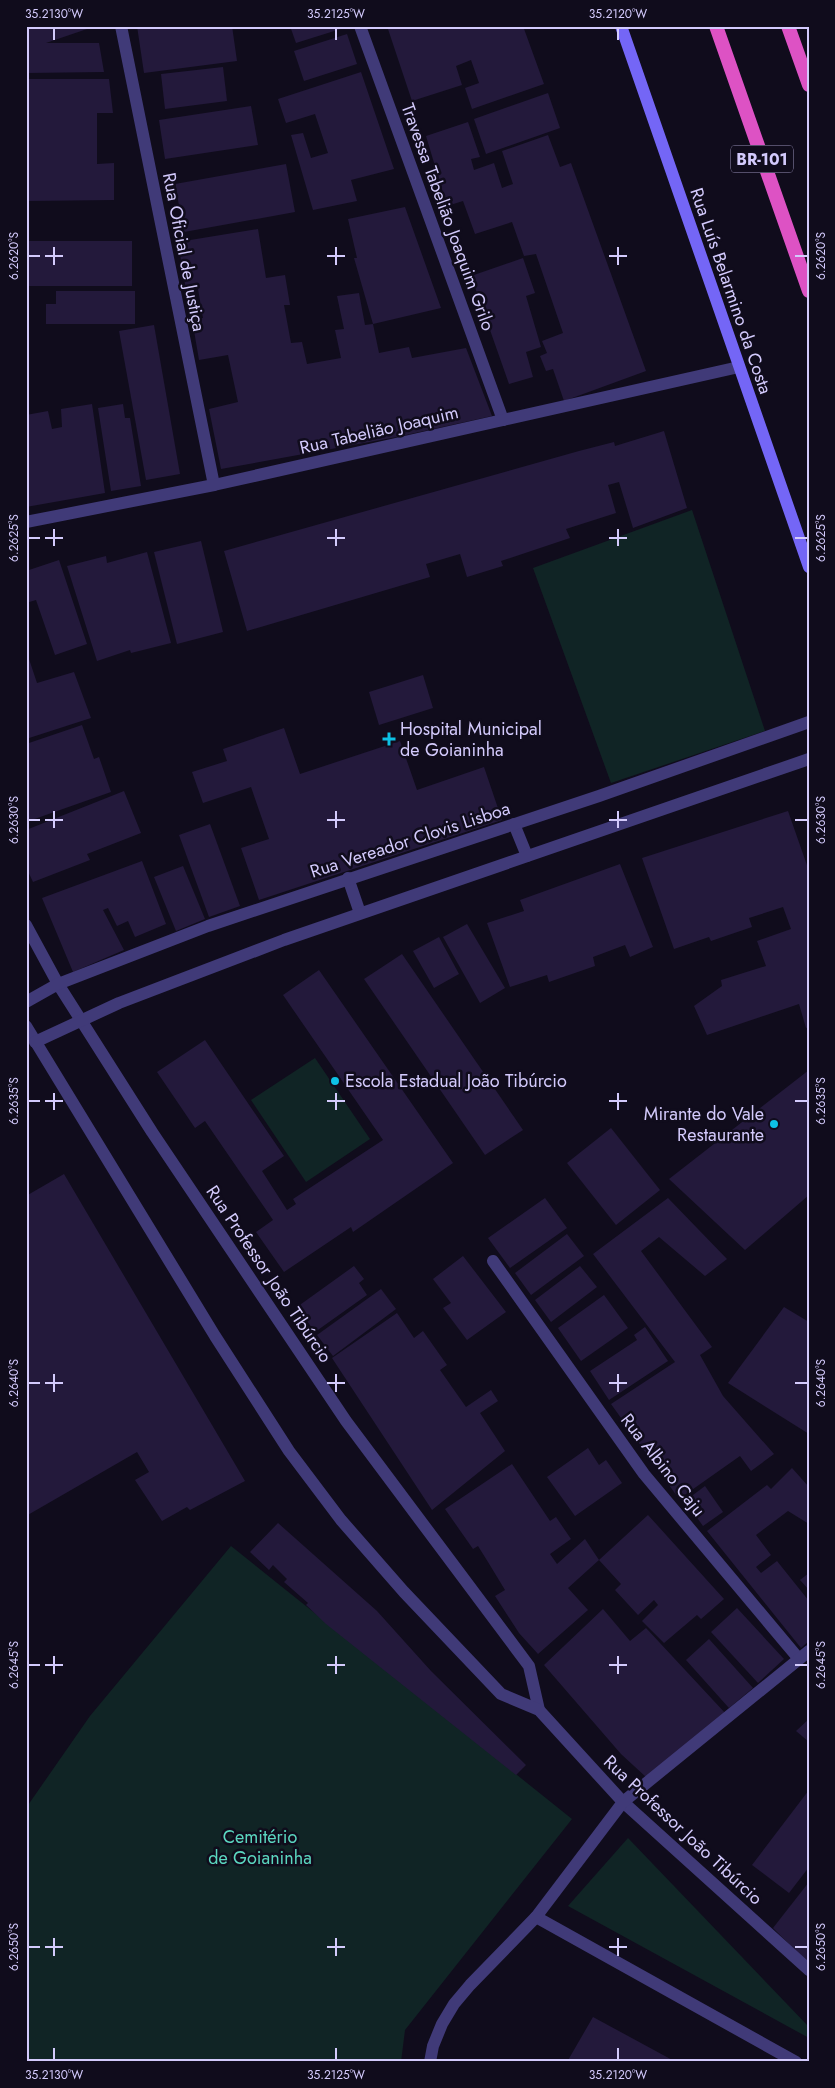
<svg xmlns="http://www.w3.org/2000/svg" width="835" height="2088" font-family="Jost,sans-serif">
<rect width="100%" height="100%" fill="#100c1c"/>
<g fill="#102425">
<path d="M692,510L765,731L611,783L533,568Z"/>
<path d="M315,1058L370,1139L306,1182L251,1100Z"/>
<path d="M231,1546L572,1819L405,2030L401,2062H26V1808L90,1716Z"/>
<path d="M628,1838L809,2027V2038L568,1906Z"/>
</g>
<g fill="#23193b">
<path d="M26,26H86L87,29L46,43H99L104,72L26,73Z"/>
<path d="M137,26H197V28L232,26L237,61L144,73Z"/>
<path d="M290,26H347V27L296,43Z"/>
<path d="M387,26H523L544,84L472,109L465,88L479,83L471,60L456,66L462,85L412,101Z"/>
<path d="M347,34L357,64L304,81L294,51Z"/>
<path d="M223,67L227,101L165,109L161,74Z"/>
<path d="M361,72L394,169L351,180L357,201L313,210L291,135L303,133L311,158L328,153L315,114L286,123L278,99Z"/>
<path d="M26,79H109L113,113H97V164L114,163V200L27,201Z"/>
<path d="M548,93L560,128L486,154L474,119Z"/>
<path d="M251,106L258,145L165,159L159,120Z"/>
<path d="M468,122L480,157L471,159L474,170L494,163L502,188L513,184L502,151L548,135L560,167L571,163L646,371L564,401L553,369L546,371L540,356L547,353L542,341L563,333L536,254L524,256L512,222L475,234L463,201L447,206L426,136Z"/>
<path d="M286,164L295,212L184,232L175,184Z"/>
<path d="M405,207L441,308L373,324L379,353L409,347L412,358L466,348L492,416L397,437L221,469L209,409L238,402L228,355L199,360L192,319L203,318L198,289L186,290L178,242L258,229L266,278L285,275L290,305H284L291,343L302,342L307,364L341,358L335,330L344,329L337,296L359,293L365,325L373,324L354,258H357L348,219Z"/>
<rect x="26" y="241" width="106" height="45"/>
<path d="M523,258L535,293L526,296L541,347L526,352L533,377L509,384L471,276Z"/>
<path d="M56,291H135V324H46V304H56Z"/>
<path d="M154,325L180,474L146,480L119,331Z"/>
<path d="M92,404L105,493L26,507V415L48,411L52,429L62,427L61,409Z"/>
<path d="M123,404L125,418H130L141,486L111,491L98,408Z"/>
<path d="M664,431L687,508L633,528L619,482L608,485L616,513L566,529L570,538L501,561L503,566L467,577L460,554L426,564L430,577L247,631L224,551L579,451L614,442L615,446Z"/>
<path d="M201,541L223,632L177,644L154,552Z"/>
<path d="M147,552L171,643L131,653L130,650L97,661L67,566L106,556L107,563Z"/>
<path d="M59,560L87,644L55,655L36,600L26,603V571Z"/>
<path d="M26,650L37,683L74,672L91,718L26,739Z"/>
<path d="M423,675L433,708L379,725L369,692Z"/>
<path d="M82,725L94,759L99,757L111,792L26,822V744Z"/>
<path d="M284,728L300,774L400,741L417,790L484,767L502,820L259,900L241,848L269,839L251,787L203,803L192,772L227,761L223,749Z"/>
<path d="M124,791L141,833L87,854L90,860L33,882L26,867V830Z"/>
<path d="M788,811L809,871V1027L806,1028L799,1004L707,1035L694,1006L722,986L721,980L766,966L757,941L791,929L783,907L749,918L752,927L711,941L709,937L674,949L642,858Z"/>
<path d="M210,824L240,906L209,917L179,835Z"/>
<path d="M142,861L166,924L135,937L128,921L117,926L108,908L103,910L124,950L73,972L42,898Z"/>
<path d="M620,864L653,947L630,957L625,945L593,957L595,966L549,982L547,975L510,987L487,923L524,911L520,900Z"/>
<path d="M183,866L205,919L176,931L154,877Z"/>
<path d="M467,924L505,988L480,1003L443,937Z"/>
<path d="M439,937L459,974L434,988L413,951Z"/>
<path d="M402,954L523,1130L485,1155L364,979Z"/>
<path d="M319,970L453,1163L353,1232L351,1227L284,1272L256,1232L273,1220L205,1121L195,1128L157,1072L205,1040L284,1156L262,1171L287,1210L296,1204L293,1199L383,1140L283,995Z"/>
<path d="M809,1070V1195L745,1250L669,1179Z"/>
<path d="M611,1128L660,1190L616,1225L567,1163Z"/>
<path d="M64,1174L245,1481L190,1510L187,1507L162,1521L135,1480L149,1472L137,1452L26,1516V1196Z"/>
<path d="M545,1198L567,1228L510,1268L488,1238Z"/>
<path d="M668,1198L727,1259L705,1276L659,1237L641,1251L712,1347L700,1355L723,1396L774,1454L751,1471L740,1456L679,1499L611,1404L675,1362L593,1254Z"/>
<path d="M567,1234L584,1256L531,1295L515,1273Z"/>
<path d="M463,1256L506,1312L467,1340L443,1308L451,1303L433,1279Z"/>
<path d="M354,1266L364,1279L359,1283L367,1295L315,1332L297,1307Z"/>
<path d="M580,1266L597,1287L551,1322L535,1300Z"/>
<path d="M381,1289L396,1309L333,1356L317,1335Z"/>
<path d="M604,1295L628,1328L581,1361L558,1328Z"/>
<path d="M784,1307L809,1322V1434L728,1383Z"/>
<path d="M397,1313L414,1338L423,1331L447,1365L440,1370L466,1407L491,1390L498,1401L480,1413L505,1451L432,1510L332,1358Z"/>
<path d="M645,1327L668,1361L609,1400L590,1371L637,1340L634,1335Z"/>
<path d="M588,1448L599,1465L606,1460L622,1483L575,1516L547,1477Z"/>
<path d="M512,1464L550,1521L556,1517L571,1539L550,1554L557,1564L585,1539L599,1560L568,1588L588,1610L538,1654L519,1633L495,1596L505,1590L488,1562L478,1546L473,1549L445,1509Z"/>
<path d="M792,1468L809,1487V1524L788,1511L756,1535L771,1555L756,1567L761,1573L777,1561L809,1601V1641L801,1648L707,1531L767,1485L771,1489Z"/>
<path d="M705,1486L723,1512L703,1526L685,1501Z"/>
<path d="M648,1515L724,1599L701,1619L697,1615L664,1643L642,1621L658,1605L654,1600L638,1615L615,1590L621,1584L599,1560Z"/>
<path d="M278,1523L377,1611L431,1671L526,1765L516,1775L326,1624L306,1605L308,1603L284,1582L287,1579L273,1565L269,1570L250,1552Z"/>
<path d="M809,1573V1590L800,1580Z"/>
<path d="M737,1608L784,1659L758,1683L711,1632Z"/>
<path d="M603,1609L630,1641L646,1628L726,1714L646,1777L621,1754L544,1665Z"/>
<path d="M709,1639L753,1688L729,1708L686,1660Z"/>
<path d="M809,1719V1742L796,1731Z"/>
<path d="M809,1790V1867L789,1893L752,1865Z"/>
<path d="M809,1882V1964L773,1928Z"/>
<path d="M593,2017L652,2049L676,2062H567Z"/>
</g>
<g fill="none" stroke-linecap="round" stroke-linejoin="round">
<g stroke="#403a78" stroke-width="12">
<path d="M121,26L214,485"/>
<path d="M360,26L503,420"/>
<path d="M26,522L214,485L739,367"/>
<path d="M514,824L527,856"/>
<path d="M348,878L360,913"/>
<path d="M26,925L58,984L152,1132L346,1421L529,1666L539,1710"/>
<path d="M26,1002L58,984L208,926L599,796L809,722"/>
<path d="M26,1026L215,1336L289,1451L341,1520L404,1592L501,1694L539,1710L623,1802L809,1970"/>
<path d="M35,1042L119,1003L284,940L809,759"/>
<path d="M493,1261L644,1474L799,1659"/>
<path d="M536,1917L796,2062"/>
<path d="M430,2062L433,2046L442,2024L454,2004L470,1985L536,1917L623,1802L809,1651"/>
</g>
<path stroke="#7466f6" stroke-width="12" d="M621,26L809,567"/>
<g stroke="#dd52c4" stroke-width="14">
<path d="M716,26L809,291"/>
<path d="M788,26L809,85"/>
</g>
</g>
<path fill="none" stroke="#d3cafc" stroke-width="2" d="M54,28V40M336,28V40M618,28V40M54,247V265M336,247V265M618,247V265M28,256H40M45,256H63M327,256H345M609,256H627M795,256H808M54,529V546M336,529V546M618,529V546M28,538H40M45,538H63M327,538H345M609,538H627M795,538H808M54,811V828M336,811V828M618,811V828M28,820H40M45,820H63M327,820H345M609,820H627M795,820H808M54,1093V1110M336,1093V1110M618,1093V1110M28,1101H40M45,1101H63M327,1101H345M609,1101H627M795,1101H808M54,1374V1392M336,1374V1392M618,1374V1392M28,1383H40M45,1383H63M327,1383H345M609,1383H627M795,1383H808M54,1656V1674M336,1656V1674M618,1656V1674M28,1665H40M45,1665H63M327,1665H345M609,1665H627M795,1665H808M54,1938V1956M336,1938V1956M618,1938V1956M28,1947H40M45,1947H63M327,1947H345M609,1947H627M795,1947H808M54,2048V2060M336,2048V2060M618,2048V2060"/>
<g fill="#0dc1e5" stroke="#100c1c" stroke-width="2">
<path d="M386.5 731.5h5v5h5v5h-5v5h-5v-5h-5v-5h5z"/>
<circle cx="335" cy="1081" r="5"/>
<circle cx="774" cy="1124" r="5"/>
</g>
<g text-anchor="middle" stroke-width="5" stroke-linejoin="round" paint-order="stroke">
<rect fill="#100c1c" stroke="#9891b9" stroke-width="1" x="731" y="145.5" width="62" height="27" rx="4"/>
<g font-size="16" font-weight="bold" fill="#d3cafc">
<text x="762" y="165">BR-101</text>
</g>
<g font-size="18" fill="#d3cafc" stroke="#100c1c">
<text transform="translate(448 217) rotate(70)" y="6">Travessa Tabelião Joaquim Grilo</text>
<text transform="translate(184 252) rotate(79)" y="6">Rua Oficial de Justiça</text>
<text transform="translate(731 291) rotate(71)" y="6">Rua Luís Belarmino da Costa</text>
<text transform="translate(379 430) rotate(-13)" y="6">Rua Tabelião Joaquim</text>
<text transform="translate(410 840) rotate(-18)" y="6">Rua Vereador Clovis Lisboa</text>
<text transform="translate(269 1274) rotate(56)" y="6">Rua Professor João Tibúrcio</text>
<text transform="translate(663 1465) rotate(52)" y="6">Rua Albino Caju</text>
<text transform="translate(683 1830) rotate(43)" y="6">Rua Professor João Tibúrcio</text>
</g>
<g font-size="18" fill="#d3cafc" stroke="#100c1c" text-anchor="start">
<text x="400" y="735">Hospital Municipal<tspan x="400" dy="21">de Goianinha</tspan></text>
<text x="345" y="1087">Escola Estadual João Tibúrcio</text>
<text x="764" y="1120" text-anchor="end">Mirante do Vale<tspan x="764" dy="21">Restaurante</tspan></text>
</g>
<g font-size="18" fill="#5bd7c0" stroke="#100c1c">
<text x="260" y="1843">Cemitério<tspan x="260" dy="21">de Goianinha</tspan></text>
</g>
</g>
<rect width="835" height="2088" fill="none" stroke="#100c1c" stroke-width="55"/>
<rect x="28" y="28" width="780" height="2032" fill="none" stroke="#d3cafc" stroke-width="2"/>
<g font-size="12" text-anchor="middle" fill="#d3cafc">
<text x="54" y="18">35.2130°W</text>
<text x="336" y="18">35.2125°W</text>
<text x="618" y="18">35.2120°W</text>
<text transform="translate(14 256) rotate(-90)" y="4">6.2620°S</text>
<text transform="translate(821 256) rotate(-90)" y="4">6.2620°S</text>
<text transform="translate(14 538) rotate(-90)" y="4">6.2625°S</text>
<text transform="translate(821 538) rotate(-90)" y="4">6.2625°S</text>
<text transform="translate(14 820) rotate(-90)" y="4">6.2630°S</text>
<text transform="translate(821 820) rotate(-90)" y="4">6.2630°S</text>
<text transform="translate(14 1101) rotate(-90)" y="4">6.2635°S</text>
<text transform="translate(821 1101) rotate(-90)" y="4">6.2635°S</text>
<text transform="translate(14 1383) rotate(-90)" y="4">6.2640°S</text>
<text transform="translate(821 1383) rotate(-90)" y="4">6.2640°S</text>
<text transform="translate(14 1665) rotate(-90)" y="4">6.2645°S</text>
<text transform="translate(821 1665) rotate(-90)" y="4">6.2645°S</text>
<text transform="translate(14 1947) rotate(-90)" y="4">6.2650°S</text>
<text transform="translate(821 1947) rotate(-90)" y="4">6.2650°S</text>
<text x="54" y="2079">35.2130°W</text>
<text x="336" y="2079">35.2125°W</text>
<text x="618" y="2079">35.2120°W</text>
</g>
</svg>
